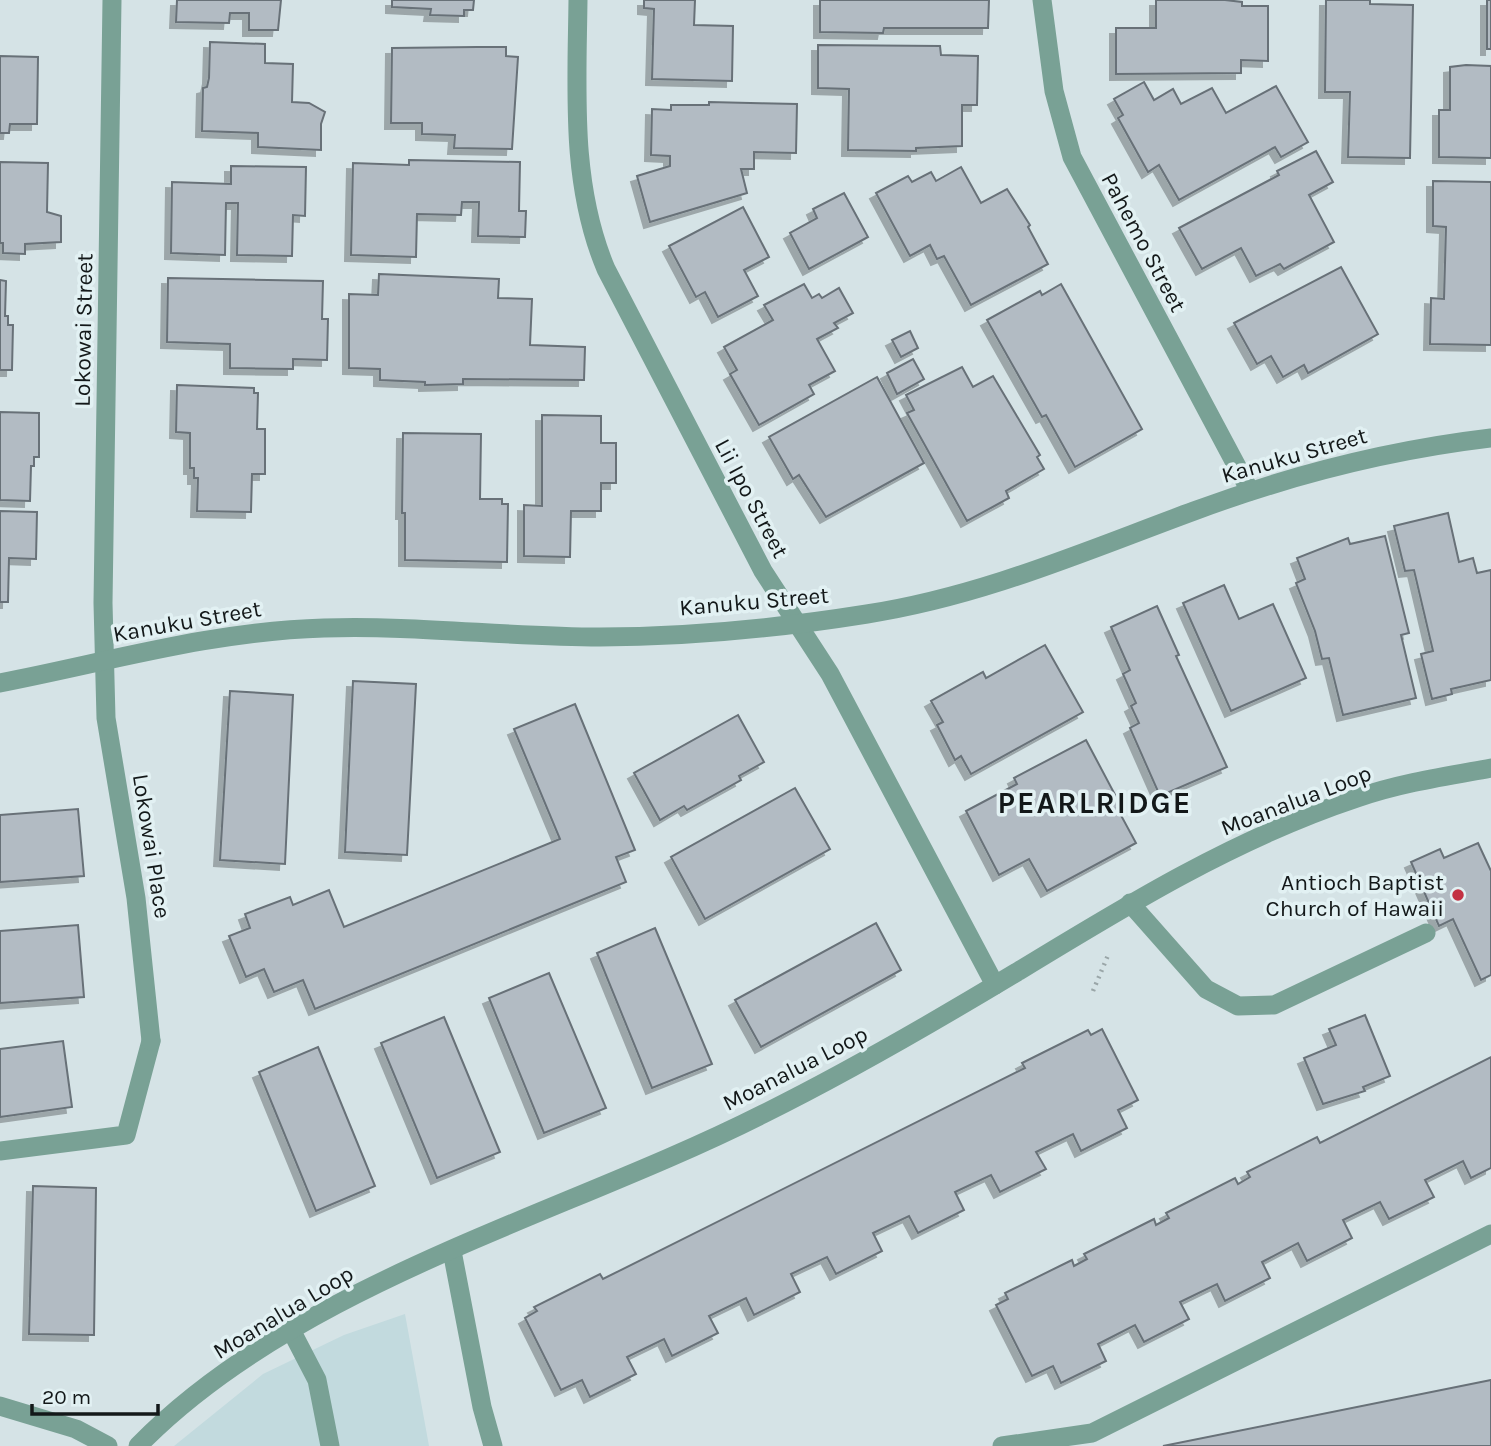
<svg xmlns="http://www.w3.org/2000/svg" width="1491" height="1446" font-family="Karla,sans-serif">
<defs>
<filter id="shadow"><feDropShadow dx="-6" dy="6" stdDeviation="0" flood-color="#0004"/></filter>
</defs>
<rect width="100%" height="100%" fill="#d5e3e6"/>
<path fill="#c2dade" d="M405,1314L429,1446H174L263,1374L344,1335Z"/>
<g fill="#b2bbc3" stroke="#687178" stroke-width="2" filter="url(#shadow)">
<path d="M177,0H281L278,30H249V13H230L229,23L176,22Z"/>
<path d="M392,0H474L473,10H464V16L430,15L431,9L392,7Z"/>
<path d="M644,0H695L694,25L733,26L732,81L652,79L654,9L644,8Z"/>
<path d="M820,0H989L988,28H884L883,33L820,32Z"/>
<path d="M1156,0H1225L1242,2V6H1268V61L1241,60V73L1116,74V28H1156Z"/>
<path d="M1326,0H1370V4L1413,5L1410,158L1348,157L1350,92H1325Z"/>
<rect x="1487" y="0" width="4" height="49"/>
<path d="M210,42L265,44V63L293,64L292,102L309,103L325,112L321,124V150L258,147V133L202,131L203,88L207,87L209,78Z"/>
<path d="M818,45L940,46L941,55L978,56L977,105H962V146L916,148V151L848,150L849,89L818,88Z"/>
<path d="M477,47H506V56L518,57L512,149L454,148L455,135L422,134V123H391L392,48Z"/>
<path d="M0,56L38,57L37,124H10L9,133H0Z"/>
<path d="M1466,65L1491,66V158L1439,157V110H1450V67Z"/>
<path d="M1144,82L1154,100L1173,89L1181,104L1212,88L1226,113L1276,86L1308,142L1281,157L1275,147L1179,200L1159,165L1148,172L1118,118L1123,115L1114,99Z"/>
<path d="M709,102L797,104L796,153L754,152V169H741L747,193L650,222L637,176L670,166V156L651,155L652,109L671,110V105H709Z"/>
<path d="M1316,151L1333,182L1309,195L1334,242L1284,269L1280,264L1256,276L1241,248L1202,269L1179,228L1279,175L1277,171Z"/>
<path d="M409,160L520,162L519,211H526L525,237L478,236L479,202H462L461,215L417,214L416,257L351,255L353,163L409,165Z"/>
<path d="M0,162L48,163L47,212L61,216V242L25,244V254L3,253V243H0Z"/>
<path d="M231,166L306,167L305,216L293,215L292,256L237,255L238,203H226L225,255L171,253L172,182L231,184Z"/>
<path d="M961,167L981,203L1007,189L1030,225L1028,227L1048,264L971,305L944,256L937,259L930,245L910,256L876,193L908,176L912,182L931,172L936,181Z"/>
<path d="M1433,181L1491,182V345L1430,344L1431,298L1444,299L1446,227L1433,226Z"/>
<path d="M844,193L868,237L809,269L790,233L817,218L813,209Z"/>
<path d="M743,207L769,257L744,270L758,296L718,317L705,292L696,297L669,246Z"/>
<path d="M1341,267L1378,334L1308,373L1304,365L1283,377L1271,356L1257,364L1234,323Z"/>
<path d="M379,274L499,279L498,298L532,299L530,345L585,347L584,380L463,379V384L425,385V382L380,380V369L349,368V294L378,295Z"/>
<path d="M168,278L323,281L322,319H328L327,360L293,359V369L230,368V344L167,342Z"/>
<path d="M0,280L6,281L5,316H8V325H13L12,370H0Z"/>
<path d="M804,284L812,298L819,294L822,298L839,288L853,313L834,323L838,328L817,339L835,371L809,385L814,394L759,425L730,374L737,370L724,347L773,320L764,305Z"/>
<path d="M1061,284L1142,429L1075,467L1046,415L1042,417L987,320L1040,291L1042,295Z"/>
<path d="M910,331L918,348L901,357L892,340Z"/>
<path d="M913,359L924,379L897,394L887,373Z"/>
<path d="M962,367L973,387L993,376L1040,455L1037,457L1044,469L1006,491L1009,498L967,521L907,413L914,410L906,395Z"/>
<path d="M877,377L924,463L826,517L799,475L793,479L769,437Z"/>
<path d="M177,385L254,388V393H258L257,429H265V474H252L251,512L197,511L198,478H194V468H190V433L176,432Z"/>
<path d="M0,412L39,413V457H34V466H31L30,501L0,500Z"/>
<path d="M542,415L601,416V443H616V483H601V511H571L570,557L524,556V505L542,506Z"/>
<path d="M403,433L481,434L480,499H502V504H508L507,562L405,560V513H402Z"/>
<path d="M0,511L37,512L36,559L9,558L8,602H0Z"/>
<path d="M1448,513L1459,562L1473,558L1477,573L1491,570V680L1451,689L1452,694L1432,699L1421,654L1433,651L1414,570L1405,571L1394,526Z"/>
<path d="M1385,536L1409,633L1401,635L1416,698L1343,715L1329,658L1322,659L1315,631L1296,583L1305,579L1297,558L1348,538L1350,544Z"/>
<path d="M1224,585L1239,619L1273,604L1306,678L1231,711L1183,603Z"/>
<path d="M1157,606L1179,655L1176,656L1227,767L1160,796L1130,728L1139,723L1131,706L1136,703L1123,674L1130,670L1111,627Z"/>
<path d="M1045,645L1083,712L971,774L961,756L955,760L937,725L943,722L931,701L983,672L986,678Z"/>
<path d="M353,681L416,684L407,855L345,852Z"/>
<path d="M230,691L293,695L285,864L220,860Z"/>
<path d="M575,704L635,850L616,857L626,882L315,1009L303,980L274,992L264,969L246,977L229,936L250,928L245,914L290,897L293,905L329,890L344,927L560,839L514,729Z"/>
<path d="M738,715L764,762L739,776L741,780L687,810L684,806L660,820L634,773Z"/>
<path d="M1086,740L1121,806L1117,808L1136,843L1047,891L1029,859L999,875L966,811L1017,784L1014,778Z"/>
<path d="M795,788L830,849L705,919L671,857Z"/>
<path d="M78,809L84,876L0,882V815Z"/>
<path d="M1478,843L1491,871V975L1481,980L1453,919L1439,926L1411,862L1440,849L1444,858Z"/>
<path d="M876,923L901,970L761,1047L735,1000Z"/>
<path d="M78,925L84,997L0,1003V931Z"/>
<path d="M655,928L712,1064L652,1088L597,953Z"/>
<path d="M549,973L606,1108L544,1133L489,998Z"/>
<path d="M1365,1015L1390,1076L1363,1087L1365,1091L1323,1104L1304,1058L1336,1045L1329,1029Z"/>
<path d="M444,1017L500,1152L437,1178L381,1043Z"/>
<path d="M1102,1029L1138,1100L1118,1110L1127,1128L1081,1151L1073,1134L1036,1152L1046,1169L1000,1192L991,1175L955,1192L964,1210L918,1233L909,1216L873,1233L882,1251L836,1274L827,1257L791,1274L800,1292L754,1315L746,1298L709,1316L718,1333L672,1356L664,1339L627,1357L636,1374L590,1397L582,1380L561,1390L525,1318L537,1311L534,1307L600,1274L603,1279L1025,1068L1022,1063L1088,1030L1091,1035Z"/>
<path d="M63,1041L72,1107L0,1117V1049Z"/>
<path d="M318,1047L375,1186L316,1211L259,1072Z"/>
<path d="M1491,1057V1168L1471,1178L1463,1161L1425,1180L1434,1197L1389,1219L1380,1202L1343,1220L1352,1238L1307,1261L1298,1243L1262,1262L1270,1278L1225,1301L1217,1284L1180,1302L1189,1319L1144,1342L1135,1325L1098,1344L1106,1361L1061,1383L1053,1366L1032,1376L996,1305L1008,1299L1005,1293L1072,1260L1074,1266L1087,1259L1084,1254L1154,1219L1156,1225L1169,1218L1166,1213L1235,1178L1238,1184L1250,1177L1247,1172L1317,1137L1320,1143Z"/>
<path d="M33,1186L96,1188L94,1335L29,1334Z"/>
<path d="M1491,1380V1446H1163Z"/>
</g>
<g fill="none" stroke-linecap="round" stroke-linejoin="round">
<path stroke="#9aa6a8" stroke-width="4.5" stroke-dasharray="2 5" stroke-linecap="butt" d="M1093,991L1109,953"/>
<g stroke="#79a195" stroke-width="19">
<path d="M1130,903L1206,989L1238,1006L1274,1005L1426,933"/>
<path d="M0,1151L126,1135L151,1041"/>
<path d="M452,1251L482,1407L493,1446"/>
<path d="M291,1330L317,1380L330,1446"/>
<path d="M0,1406L76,1429L108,1446"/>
<path d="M1002,1446L1092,1433L1491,1234"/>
</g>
<g stroke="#79a195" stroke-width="19">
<path d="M112,0L103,603L106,718L136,898L151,1041"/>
<path d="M578,0C577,90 570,184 606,269L763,571L830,674L995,985"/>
<path d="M1042,0L1054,91L1072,157L1250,491"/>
<path d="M138,1446C297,1283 563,1215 763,1114C850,1071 934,1022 1017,972C1125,906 1236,838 1357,798C1400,783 1447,776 1491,768"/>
</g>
<path stroke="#79a195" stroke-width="19" d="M0,683C108,662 213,631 324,628C416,625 508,637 600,637C688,637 779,628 867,614C983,596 1085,551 1194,511C1291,475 1389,450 1491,438"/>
</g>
<circle fill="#c33243" stroke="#e2f1f3" stroke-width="2.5" cx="1458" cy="895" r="7"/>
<g text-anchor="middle" stroke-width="7" stroke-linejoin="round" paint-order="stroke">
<g font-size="23" fill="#131819" stroke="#e2f1f3">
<text transform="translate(1144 242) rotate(62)" y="8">Pahemo Street</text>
<text transform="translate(83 330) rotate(-89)" y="8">Lokowai Street</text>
<text transform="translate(1294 455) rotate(-16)" y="8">Kanuku Street</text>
<text transform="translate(752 498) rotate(62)" y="8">Lii Ipo Street</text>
<text transform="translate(754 601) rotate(-5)" y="8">Kanuku Street</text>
<text transform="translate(187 621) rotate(-10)" y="8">Kanuku Street</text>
<text transform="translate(1296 800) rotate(-21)" y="8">Moanalua Loop</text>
<text transform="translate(152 846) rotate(81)" y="8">Lokowai Place</text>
<text transform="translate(795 1068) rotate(-27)" y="8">Moanalua Loop</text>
<text transform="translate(283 1312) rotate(-31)" y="8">Moanalua Loop</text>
</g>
<g font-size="23" fill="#131819" stroke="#e2f1f3" text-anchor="end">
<text x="1444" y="890">Antioch Baptist<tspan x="1444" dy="26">Church of Hawaii</tspan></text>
</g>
<g font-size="30" font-weight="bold" letter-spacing="2" fill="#131819" stroke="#e2f1f3">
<text x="1095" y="813">PEARLRIDGE</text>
</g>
</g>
<path d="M32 1404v10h126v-10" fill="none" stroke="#131819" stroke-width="3.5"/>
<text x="42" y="1404" font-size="21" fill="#131819" stroke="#e2f1f3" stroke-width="5" paint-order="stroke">20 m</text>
</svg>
